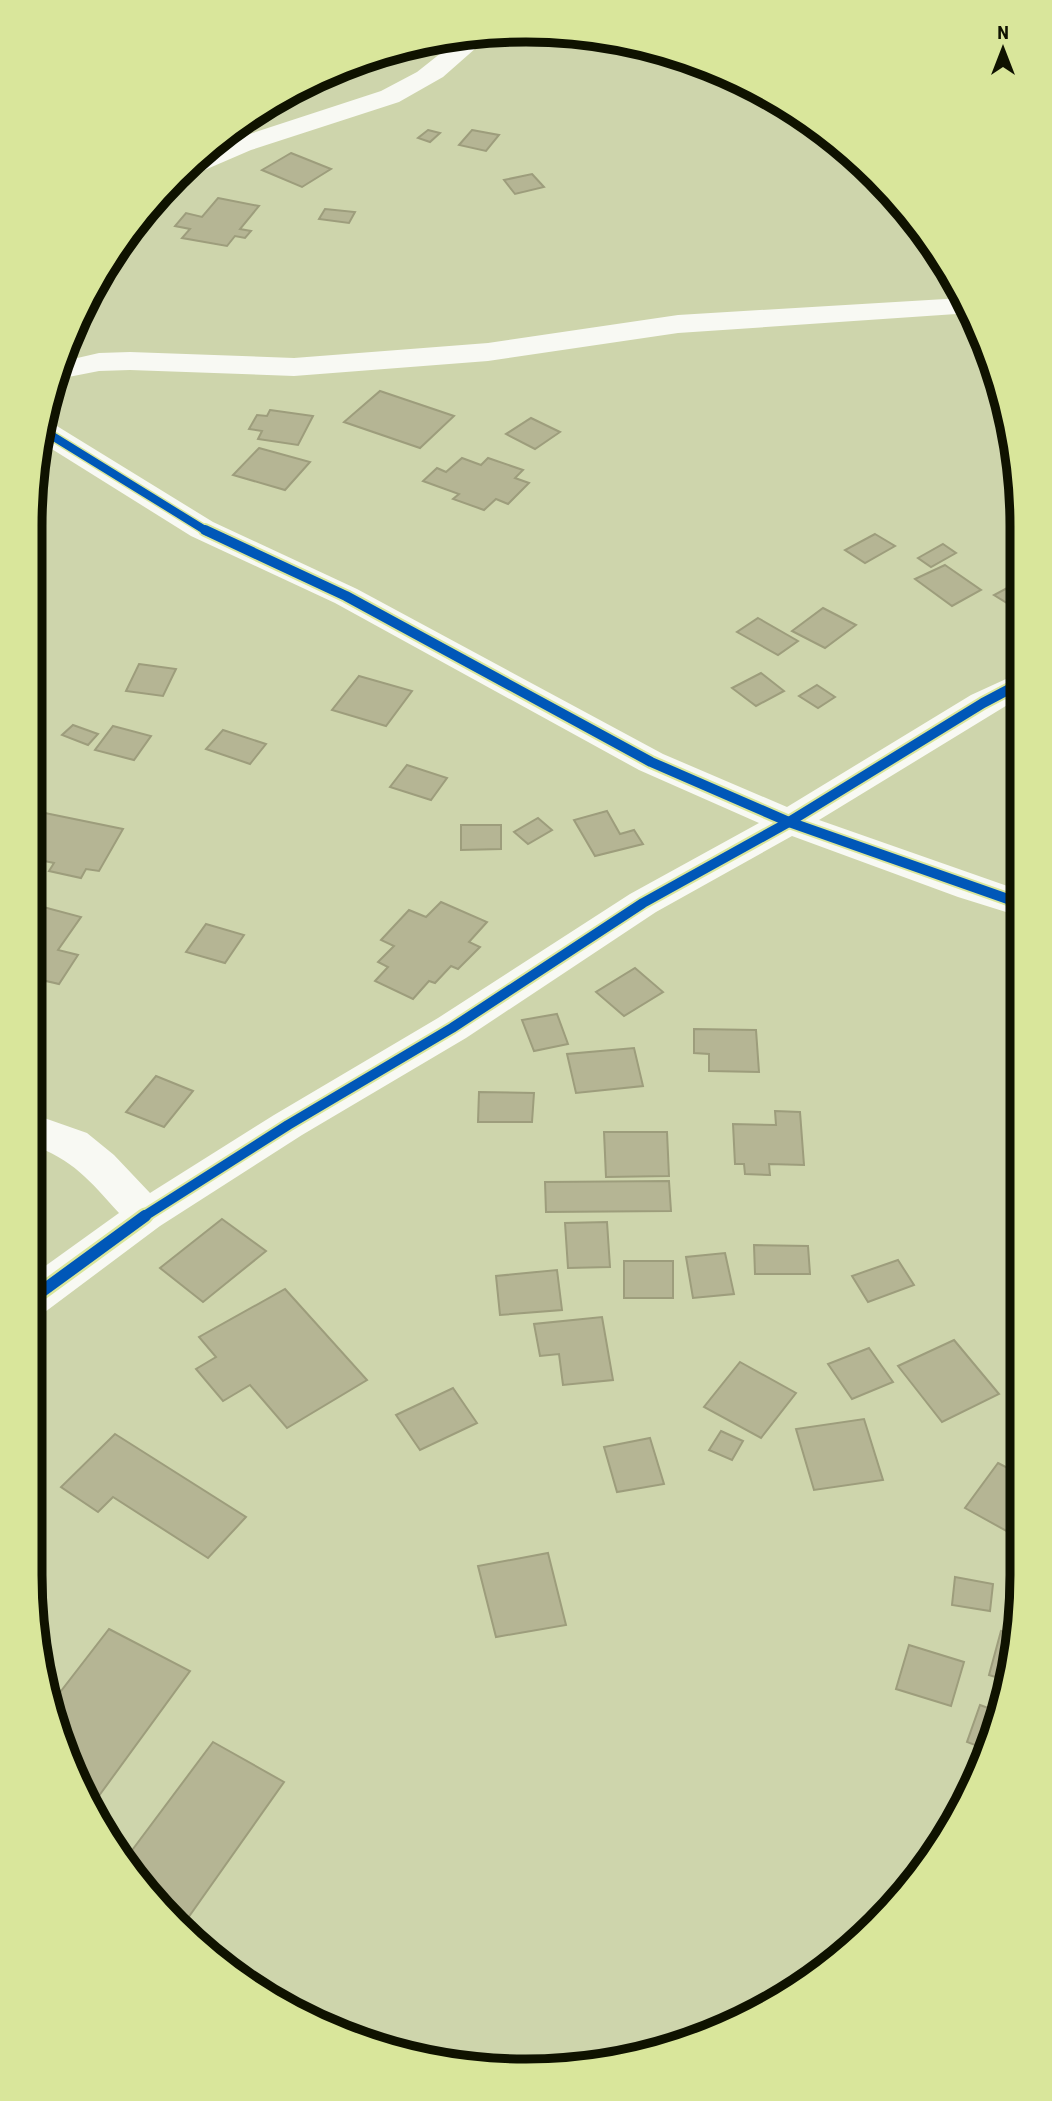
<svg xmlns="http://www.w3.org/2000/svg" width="1052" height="2101" font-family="'Roboto Condensed',sans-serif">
<rect width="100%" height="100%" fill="#ced5ac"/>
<g fill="#b5b594" stroke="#9d9d7c" stroke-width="2">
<path d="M428,130L440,133L430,142L418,138Z"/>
<path d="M472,130L499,135L486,151L459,145Z"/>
<path d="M291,153L331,169L302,187L262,170Z"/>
<path d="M532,174L544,187L515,194L504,180Z"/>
<path d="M218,198L259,206L240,229L251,231L245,238L235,236L227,246L182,238L190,229L175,226L186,213L202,217Z"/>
<path d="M325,209L355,212L349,223L319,219Z"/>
<path d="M380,391L454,416L420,448L344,422Z"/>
<path d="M270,410L313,416L298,445L258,439L262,431L249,429L257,415L267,416Z"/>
<path d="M531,418L560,432L535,449L506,434Z"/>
<path d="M259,448L310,462L285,490L233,475Z"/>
<path d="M462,458L481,465L488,458L523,470L515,478L529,483L508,504L496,499L484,510L453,499L459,494L423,481L437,468L446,472Z"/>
<path d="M875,534L895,546L865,563L845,550Z"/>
<path d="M943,544L956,553L931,567L918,558Z"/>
<path d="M945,565L981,590L952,606L915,579Z"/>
<path d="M1011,586L1018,590V597L1007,603L994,595Z"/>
<path d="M823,608L856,625L825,648L792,631Z"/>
<path d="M758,618L798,641L778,655L737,632Z"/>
<path d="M139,664L176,669L163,696L126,691Z"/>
<path d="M761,673L784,691L756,706L732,688Z"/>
<path d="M359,676L412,691L386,726L332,710Z"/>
<path d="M817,685L835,697L818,708L799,696Z"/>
<path d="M73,725L98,734L88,745L62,735Z"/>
<path d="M113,726L151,736L134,760L95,750Z"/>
<path d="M223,730L266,744L250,764L206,749Z"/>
<path d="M407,765L447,778L431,800L390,787Z"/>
<path d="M607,811L620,834L634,830L643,844L595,856L574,820Z"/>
<path d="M40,812L123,829L99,871L86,869L81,878L49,871L54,863L30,858V828Z"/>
<path d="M538,818L552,830L528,844L514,832Z"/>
<path d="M461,825H501V849L461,850Z"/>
<path d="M441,902L487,922L469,942L480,947L458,969L451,966L435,983L429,981L413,999L375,981L388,967L378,962L394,946L381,940L409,910L426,917Z"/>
<path d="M32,904L81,917L58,950L78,955L59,984L46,981L30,1004Z"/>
<path d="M206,924L244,935L225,963L186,952Z"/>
<path d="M635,968L663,992L624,1016L596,992Z"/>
<path d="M557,1014L568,1044L534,1051L522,1020Z"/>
<path d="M694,1029L756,1030L759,1072L709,1071V1054L694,1053Z"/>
<path d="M634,1048L643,1086L576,1093L567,1054Z"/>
<path d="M156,1076L193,1091L164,1127L126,1112Z"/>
<path d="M479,1092L534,1093L532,1122H478Z"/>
<path d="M775,1111L800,1112L804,1165L769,1164L770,1175L745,1174L744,1164H735L733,1124L776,1125Z"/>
<path d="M604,1132H667L669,1176L606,1177Z"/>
<path d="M669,1181L671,1211L546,1212L545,1182Z"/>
<path d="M222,1219L266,1251L203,1302L160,1268Z"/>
<path d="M607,1222L610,1267L568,1268L565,1223Z"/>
<path d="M754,1245L808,1246L810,1274H755Z"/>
<path d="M725,1253L734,1294L693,1298L686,1257Z"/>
<path d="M898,1260L914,1285L868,1302L852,1276Z"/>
<rect x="624" y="1261" width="49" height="37"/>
<path d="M557,1270L562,1310L500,1315L496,1276Z"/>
<path d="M285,1289L367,1380L287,1428L250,1385L223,1401L196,1369L216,1357L199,1337Z"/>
<path d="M602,1317L613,1380L563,1385L559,1354L540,1356L534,1324Z"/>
<path d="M954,1340L999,1394L942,1422L898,1366Z"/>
<path d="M869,1348L893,1382L852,1399L828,1364Z"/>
<path d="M740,1362L796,1393L761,1438L704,1407Z"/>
<path d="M453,1388L477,1423L420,1450L396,1415Z"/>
<path d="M864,1419L883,1480L814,1490L796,1429Z"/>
<path d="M721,1431L743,1441L732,1460L709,1450Z"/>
<path d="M115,1434L246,1517L208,1558L113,1497L98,1512L61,1487Z"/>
<path d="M650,1438L664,1484L617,1492L604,1447Z"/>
<path d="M998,1463L1021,1475V1539L965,1508Z"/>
<path d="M548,1553L566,1625L496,1637L478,1566Z"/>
<path d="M955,1577L993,1584L990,1611L952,1605Z"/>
<path d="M109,1629L190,1671L93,1804L56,1735L51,1704Z"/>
<path d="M1001,1631L1017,1635L1009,1681L989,1675Z"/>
<path d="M909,1645L964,1662L951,1706L896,1689Z"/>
<path d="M980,1705L1002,1713L988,1750L967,1742Z"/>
<path d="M213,1742L284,1782L183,1925L133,1877L124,1861Z"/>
</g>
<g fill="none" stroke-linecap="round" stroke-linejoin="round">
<g fill="#f8f9f3" fill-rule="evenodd">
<path d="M493,33L443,77L399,102L251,150L193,175H178L204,149L381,91L417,72L465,34Z"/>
<path d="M962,298L971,313L678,333L488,361L294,376L130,370L99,371L53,380L60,362L99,353L130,352L294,358L488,343L678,315Z"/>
<path d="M43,420L52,423L213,522L357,589L663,754L787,807L971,695L1019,673V698L819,820L1019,890V916L958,897L792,836L656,912L466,1038L302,1135L160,1226L45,1312L30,1317V1277L119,1213C89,1180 74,1160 30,1144V1113L87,1133L114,1155L150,1193L274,1115L438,1018L630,894L759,823L639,770L335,603L191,536L39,441Z"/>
</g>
<g stroke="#d9e69b" stroke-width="11">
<path id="cycleway-far2" d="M41,429L208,532"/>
</g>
<g stroke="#d9e69b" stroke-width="14">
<g id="cycleway-far1">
<path d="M205,530L346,596L651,762L789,822L1019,903"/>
<path d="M143,1217L288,1125L452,1028L643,903L789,822L983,703L1019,684"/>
</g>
</g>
<g stroke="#d9e69b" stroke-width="17">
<path id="cycleway" d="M30,1300L145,1216"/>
</g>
<use href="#cycleway-far2" stroke="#0057b8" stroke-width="8"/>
<use href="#cycleway-far1" stroke="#0057b8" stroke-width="10"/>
<use href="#cycleway" stroke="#0057b8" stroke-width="12"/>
</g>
<path d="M0 0H1052V2101H0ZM526 42H526A484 484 0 0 1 1010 526V1575A484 484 0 0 1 526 2059H526A484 484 0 0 1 42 1575V526A484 484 0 0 1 526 42Z" fill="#d9e69b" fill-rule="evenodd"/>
<path fill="none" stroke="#0f1200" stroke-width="9" d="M526 42H526A484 484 0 0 1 1010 526V1575A484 484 0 0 1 526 2059H526A484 484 0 0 1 42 1575V526A484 484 0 0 1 526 42Z"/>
<g transform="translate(1003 49)" stroke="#d9e69b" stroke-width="5" paint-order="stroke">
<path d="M0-5L12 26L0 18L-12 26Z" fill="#0f1200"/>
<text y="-10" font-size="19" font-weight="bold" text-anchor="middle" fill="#0f1200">N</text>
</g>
</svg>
